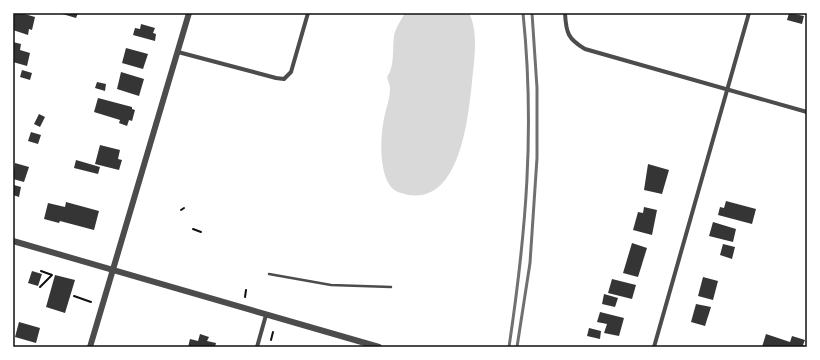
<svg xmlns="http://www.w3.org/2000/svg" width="820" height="360" font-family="'Archivo Narrow',sans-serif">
<rect width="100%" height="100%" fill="#fff"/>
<path fill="#d9d9d9" d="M405,13H469C479,32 474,62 472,82C468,120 459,215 398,192C379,185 380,141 383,125C384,113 390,101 390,89C390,85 388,81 387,77C395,65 392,51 394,36C395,29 401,20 405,13Z"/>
<g fill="#353535">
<path d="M13,13H21L35,17L32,30L29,29L28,35L13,30Z"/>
<path d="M59,13H78L76,18Z"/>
<path d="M789,13L804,16L802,24L787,20Z"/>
<path d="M141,24L155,28L153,33L156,34L155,41L133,35L135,28L140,29Z"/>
<path d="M13,42L21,44L20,50L30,53L27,66L13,62Z"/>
<path d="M126,48L148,54L143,69L122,63Z"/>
<path d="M22,70L32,73L30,80L20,77Z"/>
<path d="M121,72L144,79L139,96L117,89Z"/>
<path d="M97,82L106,84L105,91L95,88Z"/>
<path d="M98,98L132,107V109L135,110L132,121L129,120L127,126L119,123L120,120L94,112Z"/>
<path d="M39,114L45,117L40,127L34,124Z"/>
<path d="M31,132L41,135L38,144L28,141Z"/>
<path d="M100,145L120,150L118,159L122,160L119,170L95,164Z"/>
<path d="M76,160L100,167L98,174L74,168Z"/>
<path d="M15,163L29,167L24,182L13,179Z"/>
<path d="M648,164L669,170L662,194L644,190Z"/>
<path d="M14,185L21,187L19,197L13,195Z"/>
<path d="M726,201L756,209L752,224L718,215L720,207L724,208Z"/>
<path d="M66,202L99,211L94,230L60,221L59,223L44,219L48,203L65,207Z"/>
<path d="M644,207L657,210L652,235L633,230L638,212L643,213Z"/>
<path d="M713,222L736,229L733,242L709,236Z"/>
<path d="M632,243L647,248L638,277L623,273Z"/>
<path d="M723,244L735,247L732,259L720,255Z"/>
<path d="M32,271L42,274L38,286L28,283Z"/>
<path d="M55,275L75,280L65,313L46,307Z"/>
<path d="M703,277L718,281L713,300L698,296Z"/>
<path d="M612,279L636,285L632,299L608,293Z"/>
<path d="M604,294L618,298L615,307L602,304Z"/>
<path d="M696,304L711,307L705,326L691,322Z"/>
<path d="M600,312L624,318L619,336L604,333L607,324L597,322Z"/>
<path d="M19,322L40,328L36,343L15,337Z"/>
<path d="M589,328L601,331L600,339L587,336Z"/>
<path d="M200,334L209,337L207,341L216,343L215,347H188L190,339L198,341Z"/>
<path d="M766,334L790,342L792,336L805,340L803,345L807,347H762Z"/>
</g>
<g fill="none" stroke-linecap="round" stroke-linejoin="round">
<g stroke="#111" stroke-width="2">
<path d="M181,210L184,208"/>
<path d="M193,229L201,232"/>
<path d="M40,287L52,275L41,271"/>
<path d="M74,296L91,302"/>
<path d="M245,297L246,290"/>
<path d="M271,340L273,332"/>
</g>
<path stroke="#4c4c4c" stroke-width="2.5" d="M269,274L331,285L391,287"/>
<g stroke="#4c4c4c" stroke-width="4">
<path d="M565,13C566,33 568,39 585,49L807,112"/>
<path d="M178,52L276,78L284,79L291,72L308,13"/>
<path d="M257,347L266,315"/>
<path d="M654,347L749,13"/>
</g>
<g stroke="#4c4c4c" stroke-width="6">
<path d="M13,241L379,347"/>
<path d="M90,347L189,13"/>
</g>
<g stroke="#707070" stroke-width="3">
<path d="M509,347C526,233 535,129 523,13"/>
<path d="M517,347L530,263L537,158V88L532,13"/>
</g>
</g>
<rect width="820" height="360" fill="none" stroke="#ffffff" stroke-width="28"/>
<rect x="14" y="14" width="792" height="332" fill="none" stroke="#111" stroke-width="1.5"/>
</svg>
